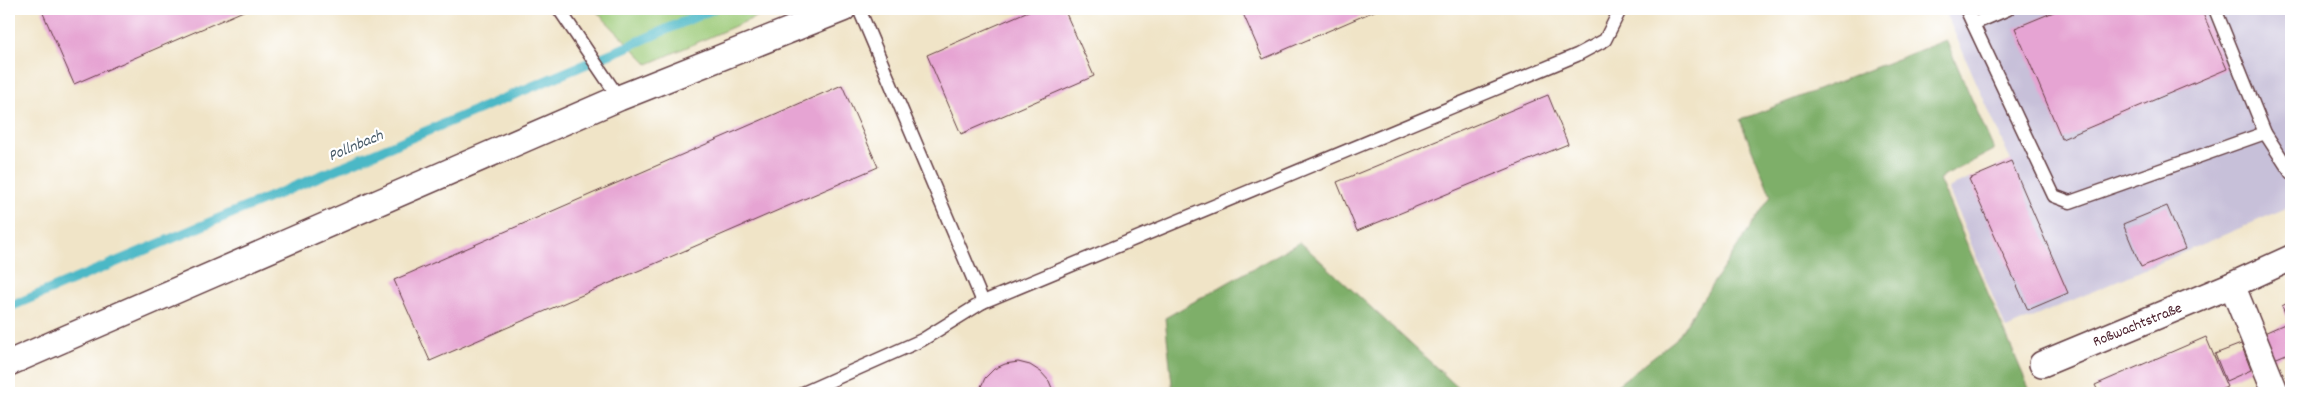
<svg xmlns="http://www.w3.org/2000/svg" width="2300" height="402" font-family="Dekko,sans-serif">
<rect width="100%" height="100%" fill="#fff"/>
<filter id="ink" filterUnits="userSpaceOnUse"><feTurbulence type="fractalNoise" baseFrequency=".02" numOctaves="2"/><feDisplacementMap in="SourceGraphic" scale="10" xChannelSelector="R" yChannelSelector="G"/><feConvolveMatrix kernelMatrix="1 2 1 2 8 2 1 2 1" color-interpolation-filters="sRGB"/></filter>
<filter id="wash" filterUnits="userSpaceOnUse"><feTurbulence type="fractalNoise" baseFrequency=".0096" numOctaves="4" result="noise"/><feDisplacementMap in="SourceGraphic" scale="20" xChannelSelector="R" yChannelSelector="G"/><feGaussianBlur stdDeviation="1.12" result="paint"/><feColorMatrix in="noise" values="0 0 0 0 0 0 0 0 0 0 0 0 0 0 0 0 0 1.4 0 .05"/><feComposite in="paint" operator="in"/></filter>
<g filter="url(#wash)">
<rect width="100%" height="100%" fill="#f0e4c7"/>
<path fill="#c7c0d9" d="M1944,9H2291V206L2006,329L1948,188L2011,161Z"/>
<path fill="#9dcb79" stroke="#747552" d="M594,9H774L648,64Z"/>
<g fill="#7eaf69" stroke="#64674a">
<path d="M1946,40L1994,150L1939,179L2031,393H1607L1676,339L1771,196L1740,120Z"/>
<path d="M1300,242L1464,393H1173L1165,318Z"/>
</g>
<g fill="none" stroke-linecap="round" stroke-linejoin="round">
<path stroke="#4bb8c6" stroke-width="10" d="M9,307L624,48L713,9"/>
</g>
<g id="blocks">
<g fill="#e6a4d3">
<path d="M47,9H248L74,84L42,11Z"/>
<path d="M1033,9H1064L1094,76L961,134L927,55Z"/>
<path d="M1241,9H1379L1263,59Z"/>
<path d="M2061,9H2201L2227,69L2062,139L2015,28Z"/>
<path d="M842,85L878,167L430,361L394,280Z"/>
<path d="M1548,95L1568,144L1357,231L1337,182Z"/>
<path d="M2011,161L2068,293L2028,310L1969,179Z"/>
<path d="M2167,206L2185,249L2141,267L2123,224Z"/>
<path d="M2291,301V327L2282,306Z"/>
<path d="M2287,323L2291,333V352L2272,360L2262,334Z"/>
<path d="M2206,337L2227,387L2213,393H2099L2095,385Z"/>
<path d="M2241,344L2251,370L2226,381L2215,354Z"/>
<path d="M1018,362L1030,365L1041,372L1049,381L1054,393H978L985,378L994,369L1005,364Z"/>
</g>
</g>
</g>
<g filter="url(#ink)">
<use href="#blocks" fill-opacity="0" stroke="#633d42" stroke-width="1"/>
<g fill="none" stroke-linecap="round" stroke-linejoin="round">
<g stroke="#633d42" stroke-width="15">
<g id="service">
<path d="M559,9L619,98"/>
<path d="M859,9L983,302"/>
<path d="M1966,9L2054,196L2070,202L2265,133"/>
<path d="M2215,9L2265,133L2291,173"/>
<path d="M1973,24L2008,9"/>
<path d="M803,393L922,340L983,302L1577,55L1605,40L1618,14L1617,9"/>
</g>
</g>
<g stroke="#633d42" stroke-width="28">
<g id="minor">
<path d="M2232,285L2276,393"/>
<path d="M9,363L619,98L843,9"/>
<path d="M2042,364L2232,285L2291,258"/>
</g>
</g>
<use href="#service" stroke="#fff" stroke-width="12"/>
<use href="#minor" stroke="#fff" stroke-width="25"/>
</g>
</g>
<g text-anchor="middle" stroke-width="4.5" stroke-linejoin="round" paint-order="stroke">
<g font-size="15" fill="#4a1f2b" stroke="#fff">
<text transform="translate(2137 324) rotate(-22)" y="5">Roßwachtstraße</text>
</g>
<g font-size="16" font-style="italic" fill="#4a5c69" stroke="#fff">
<text transform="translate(355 144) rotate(-23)" y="6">Pollnbach</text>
</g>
</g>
<rect width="2300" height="402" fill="none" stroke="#fff" stroke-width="30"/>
</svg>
